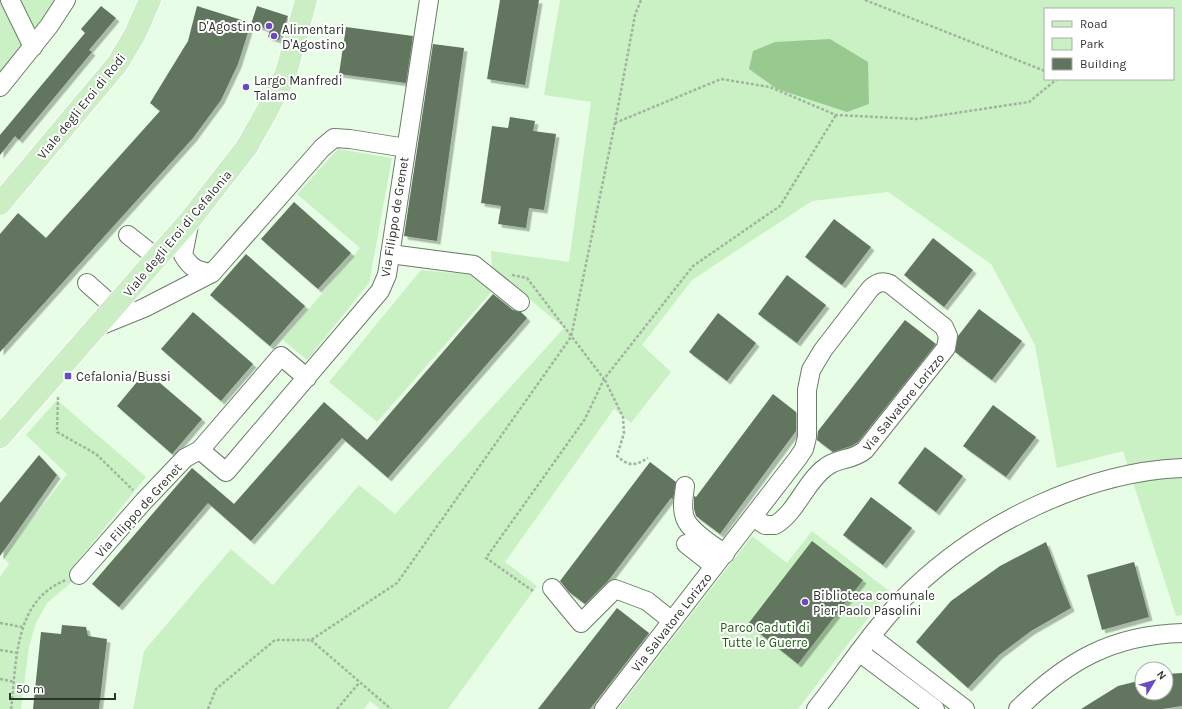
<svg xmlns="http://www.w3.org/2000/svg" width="1182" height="709" font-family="Karla,sans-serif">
<defs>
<filter id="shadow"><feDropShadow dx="3.5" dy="3.5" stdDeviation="0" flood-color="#0004"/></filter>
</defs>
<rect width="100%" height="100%" fill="#e8fde5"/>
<g fill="#caf1c3" fill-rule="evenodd">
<path d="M0,0L22,45L0,80Z"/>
<path d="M20,0H61L35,30L31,25Z"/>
<path d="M560,0H1182V615L1176,616L1123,451L1057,468L1035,345L991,264L888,192L812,201L692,280L642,345L671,372L631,423L614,409L505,562L537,586L448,709H380L370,701L364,709H133L144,651L231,549L273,585L359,485L395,514L564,328L492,268L491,251L569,262L591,102L544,95ZM1045,9H1173V79H1045Z"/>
<path d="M338,149L392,158L369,283L307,360L283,340L360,248L297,194Z"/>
<path d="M421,270L473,275L494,289L377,422L329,382Z"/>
<path d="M57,400L146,477L76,563L72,582L47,603L36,623L29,647L21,709H0V577L9,564L3,557L67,474L26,435Z"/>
<path d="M812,531L889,591L798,709H618L752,536L787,563Z"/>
</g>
<path fill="#98ca90" d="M830,39L868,62L869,104L847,112L777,89L749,69L753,51L775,42Z"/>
<g fill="#62745f" filter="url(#shadow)">
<path d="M500,0H539L525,85L487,79Z"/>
<path d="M101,6L116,18L89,50L92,52L19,140L15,136L0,155V135L85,33L81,29Z"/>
<path d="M197,6L251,23L238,64L221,100L193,138L0,352V234L18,213L46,238L160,111L150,103L188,41Z"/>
<path d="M257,6L288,16L279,40L268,37L270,30L251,24Z"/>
<path d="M346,27L413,36L406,83L339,74Z"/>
<path d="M433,44L464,48L437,241L404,236Z"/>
<path d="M510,117L535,121L533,131L556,134L544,210L529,208L526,228L498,224L501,206L481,203L492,126L508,128Z"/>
<path d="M294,202L351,253L318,289L261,239Z"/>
<path d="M834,219L871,247L842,285L805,257Z"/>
<path d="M933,238L973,270L944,307L904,275Z"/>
<path d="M246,254L305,306L270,346L210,295Z"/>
<path d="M787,275L826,305L797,343L758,314Z"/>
<path d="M493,294L513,310L521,312L527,318L388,478L342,438L251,541L208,503L119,607L92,584L192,468L234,504L324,402L367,440Z"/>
<path d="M979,309L1022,341L992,380L955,352L958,336Z"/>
<path d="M193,312L253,364L221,401L161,349Z"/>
<path d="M718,313L756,343L727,381L689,352Z"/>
<path d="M905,320L936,344L858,442L851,446L833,452L817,440L818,431Z"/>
<path d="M146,371L202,419L172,454L117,406Z"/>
<path d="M773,394L796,412V431L720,534L696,516L694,509V496L696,497Z"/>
<path d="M993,405L1036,437L1006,477L963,446Z"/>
<path d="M925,447L963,476L936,512L898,483Z"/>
<path d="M39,455L57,475L0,556V503Z"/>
<path d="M650,462L676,482L673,499L671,498L608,581L585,604L569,592L560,581Z"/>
<path d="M871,497L912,528L883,565L843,535Z"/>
<path d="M812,541L863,580L798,664L748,624Z"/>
<path d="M1046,542L1071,608L1031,631L999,655L968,688L916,642L951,601L1000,566Z"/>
<path d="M1134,562L1149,617L1102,630L1087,575Z"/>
<path d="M617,608L649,633L590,709H538Z"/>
<path d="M62,625L86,627L88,636L107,639L99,709H33L41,632L61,634Z"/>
<path d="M1182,673V706L1162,709H1081L1118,686L1142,680V693H1166V674Z"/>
</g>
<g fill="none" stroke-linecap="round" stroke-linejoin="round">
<g stroke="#6b7d68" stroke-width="20">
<g id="minor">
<path d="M10,0L33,47"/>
<path d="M0,87L49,26L66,0"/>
<path d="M190,220L183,255C191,268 196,271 212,273"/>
<path d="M128,235L157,258"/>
<path d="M390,254L474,265L520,302"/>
<path d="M87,283L114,307"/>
<path d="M97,327L144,308L212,273L322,148L334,138L350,139L406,148"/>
<path d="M307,378L281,356L200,450L226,472L380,291L387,275L429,0"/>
<path d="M685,486C684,496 681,507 685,518C690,532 713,545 725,554"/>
<path d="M686,544L714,566"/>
<path d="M79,575L144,501L185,458L200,450"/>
<path d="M552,588L581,623L615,589L647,601L672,621"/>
<path d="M871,637L965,709"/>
<path d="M859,652L935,709"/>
<path d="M604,709L798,458L804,449L807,437V390L811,370L823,350L870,289C876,283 882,280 890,284L944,327L948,336L946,348L865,450C852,461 839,457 826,467C805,482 797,512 775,525H765L753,517"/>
<path d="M816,709C848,669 876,624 913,589C982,523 1086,472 1182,468"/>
<path d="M1018,709C1067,661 1112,635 1182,633"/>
</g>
</g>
<g stroke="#fff" stroke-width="24">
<g id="major">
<path d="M0,204L118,63L135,34L150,0"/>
<path d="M0,437L190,220L246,148L267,111L286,73L306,0"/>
</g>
</g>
<g stroke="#a3b3a1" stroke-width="2.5" stroke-dasharray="3 2" stroke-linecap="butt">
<path d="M865,0L1045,71"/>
<path d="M615,123L721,79L770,87L836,115L916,119L1029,102L1057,79"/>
<path d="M512,275L527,278L604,379L693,266L780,206L836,115"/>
<path d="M605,380L623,417L624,433L617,456C630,467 634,466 648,458"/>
<path d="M58,397L57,432L96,454L133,490"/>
<path d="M533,591L486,558L585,419L604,379"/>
<path d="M0,623L22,627"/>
<path d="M311,640L391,709"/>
<path d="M0,650L18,653"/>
<path d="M0,679L15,682"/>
<path d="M11,709C17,662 13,601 66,580"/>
<path d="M208,709L216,689L275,640H311L397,583L571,337L615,123L635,15L641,0"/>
<path d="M337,709L359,683"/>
</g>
<use href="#minor" stroke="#fff" stroke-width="18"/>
<use href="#major" stroke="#cbeec5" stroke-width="22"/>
</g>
<g fill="#6a4ac3" stroke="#fff" stroke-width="1.5">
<circle cx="269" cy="26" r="4"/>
<circle cx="274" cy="36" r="4"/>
<circle cx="246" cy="87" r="4"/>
<rect x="64" y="372" width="8" height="8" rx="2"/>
<circle cx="805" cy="602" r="4"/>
</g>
<g text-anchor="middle" stroke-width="4" stroke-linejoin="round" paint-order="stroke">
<g font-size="13" fill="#2d342b" stroke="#fff" text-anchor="start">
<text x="261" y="31" text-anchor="end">D'Agostino</text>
<text x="282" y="34">Alimentari<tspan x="282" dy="15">D'Agostino</tspan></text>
<text x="254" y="85">Largo Manfredi<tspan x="254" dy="15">Talamo</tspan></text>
<text x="76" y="381">Cefalonia/Bussi</text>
<text x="813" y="600">Biblioteca comunale<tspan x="813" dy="15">Pier Paolo Pasolini</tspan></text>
</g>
<g font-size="13" fill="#2d342b" stroke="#fff">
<text transform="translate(81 106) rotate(-51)" y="5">Viale degli Eroi di Rodi</text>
<text transform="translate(394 217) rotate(-81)" y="5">Via Filippo de Grenet</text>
<text transform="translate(177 233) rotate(-50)" y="5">Viale degli Eroi di Cefalonia</text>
<text transform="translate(903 402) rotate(-51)" y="5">Via Salvatore Lorizzo</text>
<text transform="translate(138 510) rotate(-48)" y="5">Via Filippo de Grenet</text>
<text transform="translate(671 622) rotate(-52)" y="5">Via Salvatore Lorizzo</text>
</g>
<g font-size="13" fill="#1e5e12" stroke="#fff">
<text x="765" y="632">Parco Caduti di<tspan x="765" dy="15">Tutte le Guerre</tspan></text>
</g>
</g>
<rect x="1044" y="8" width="130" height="72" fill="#ffffff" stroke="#abaeaa"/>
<rect x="1052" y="21" width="20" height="6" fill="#cbeec5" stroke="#abaeaa"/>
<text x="1080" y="28" font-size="12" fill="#2d342b">Road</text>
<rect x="1052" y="38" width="20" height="12" fill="#caf1c3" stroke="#abaeaa"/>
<text x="1080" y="48" font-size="12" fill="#2d342b">Park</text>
<rect x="1052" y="58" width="20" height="12" fill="#62745f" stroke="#abaeaa"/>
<text x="1080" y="68" font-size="12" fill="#2d342b">Building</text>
<g transform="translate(1154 681) rotate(52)"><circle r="19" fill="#ffffff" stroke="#abaeaa"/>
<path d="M0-3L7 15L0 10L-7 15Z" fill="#6a4ac3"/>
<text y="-6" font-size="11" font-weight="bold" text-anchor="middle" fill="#2d342b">N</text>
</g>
<path d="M10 693v6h105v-6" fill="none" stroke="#2d342b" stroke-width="2"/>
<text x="16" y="693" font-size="12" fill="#2d342b" stroke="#ffffff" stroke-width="3" paint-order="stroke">50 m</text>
</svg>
